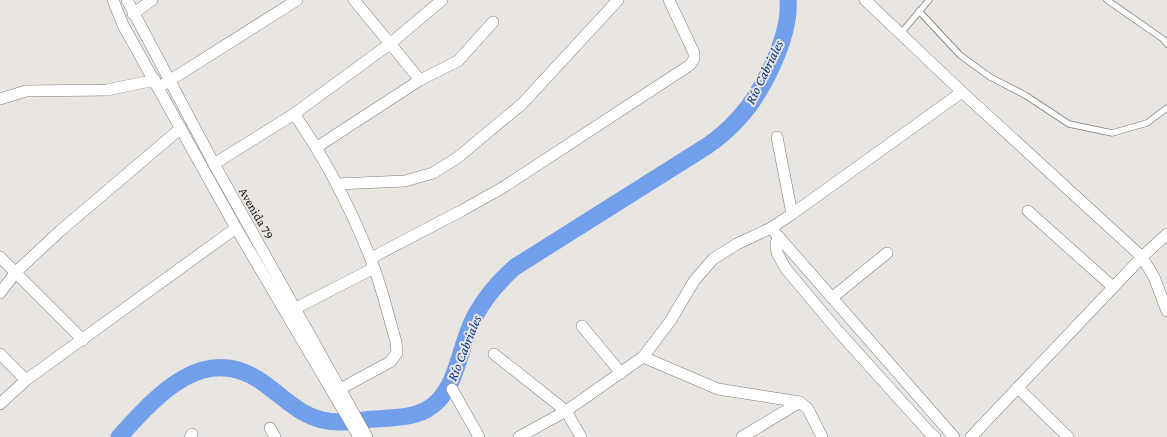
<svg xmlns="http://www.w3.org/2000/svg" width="1167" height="437" font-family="'Crimson Pro',serif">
<rect width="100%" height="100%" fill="#e9e5e1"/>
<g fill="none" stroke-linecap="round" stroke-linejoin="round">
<path stroke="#719fec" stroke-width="17" d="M119,437C156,396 204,341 262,382C281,395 298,414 322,420C339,424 356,421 373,419C390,418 411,418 426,410C458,393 458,348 474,318C484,298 498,282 515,267L707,146C719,138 729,129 739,118C763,92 791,35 788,0"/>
<g stroke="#807c79" stroke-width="7">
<g id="lane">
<path d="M1107,0L1163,39L1167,44"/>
<path d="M919,11L960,55L990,77L1025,95L1069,124L1112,133L1147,123L1167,108"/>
<path d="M901,33L929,0"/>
</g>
</g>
<g stroke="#807c79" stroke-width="12">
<g id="street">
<path d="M113,0L123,25L236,228L359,437"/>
<path d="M127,0L214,164L367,437"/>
<path d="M354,0L420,80"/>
<path d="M865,0L962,92L1142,257L1154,277L1167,311"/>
<path d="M133,14L152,0"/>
<path d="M164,84L297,0"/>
<path d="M0,99L26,91L107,90L155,80"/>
<path d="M294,114C325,158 350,207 370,257C381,284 388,314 396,342L397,353L390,362L340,389"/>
<path d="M317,147L420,80L458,61L493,22"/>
<path d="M214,164L294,114L391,43L442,0"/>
<path d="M337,184L405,181L433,173L457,158L522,104L618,0"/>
<path d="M1028,211L1113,287"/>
<path d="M792,214L962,92"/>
<path d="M771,228L954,437"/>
<path d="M779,237L776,243L777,253L786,269L838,331L929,432L935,437"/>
<path d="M0,257L83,340"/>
<path d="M371,258L461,211L502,188L690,65L694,59V53L669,0"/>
<path d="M0,293L16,272L60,231L181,128"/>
<path d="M833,297L887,253"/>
<path d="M296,308L374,268"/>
<path d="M582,326L621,373"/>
<path d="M0,354L26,380"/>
<path d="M494,354L566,411L581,437"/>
<path d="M643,357L671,320L694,281L713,259L737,244L771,228L792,214L777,137"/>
<path d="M1018,388L1068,437"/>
<path d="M452,389L479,437"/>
<path d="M0,404L26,380L236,228"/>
<path d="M270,428L275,437"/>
<path d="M190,437L192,434"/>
<path d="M519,437L566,411L643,357L718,389L800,402L808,409L822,437"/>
<path d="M742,437L800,402"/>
<path d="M971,437L1142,257L1167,234"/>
</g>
</g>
<use href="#lane" stroke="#fff" stroke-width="5.5"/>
<use href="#street" stroke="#fff" stroke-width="11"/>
</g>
<g text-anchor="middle" stroke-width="4" stroke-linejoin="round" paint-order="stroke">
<g font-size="13" fill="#141312" stroke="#e9e5e1">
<text transform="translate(257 213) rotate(60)" y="5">Avenida 79</text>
</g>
<g font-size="14" font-style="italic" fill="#00338a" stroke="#e9e5e1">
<text transform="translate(764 72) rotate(-64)" y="5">Río Cabriales</text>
<text transform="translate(464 348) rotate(-68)" y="5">Río Cabriales</text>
</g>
</g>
</svg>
